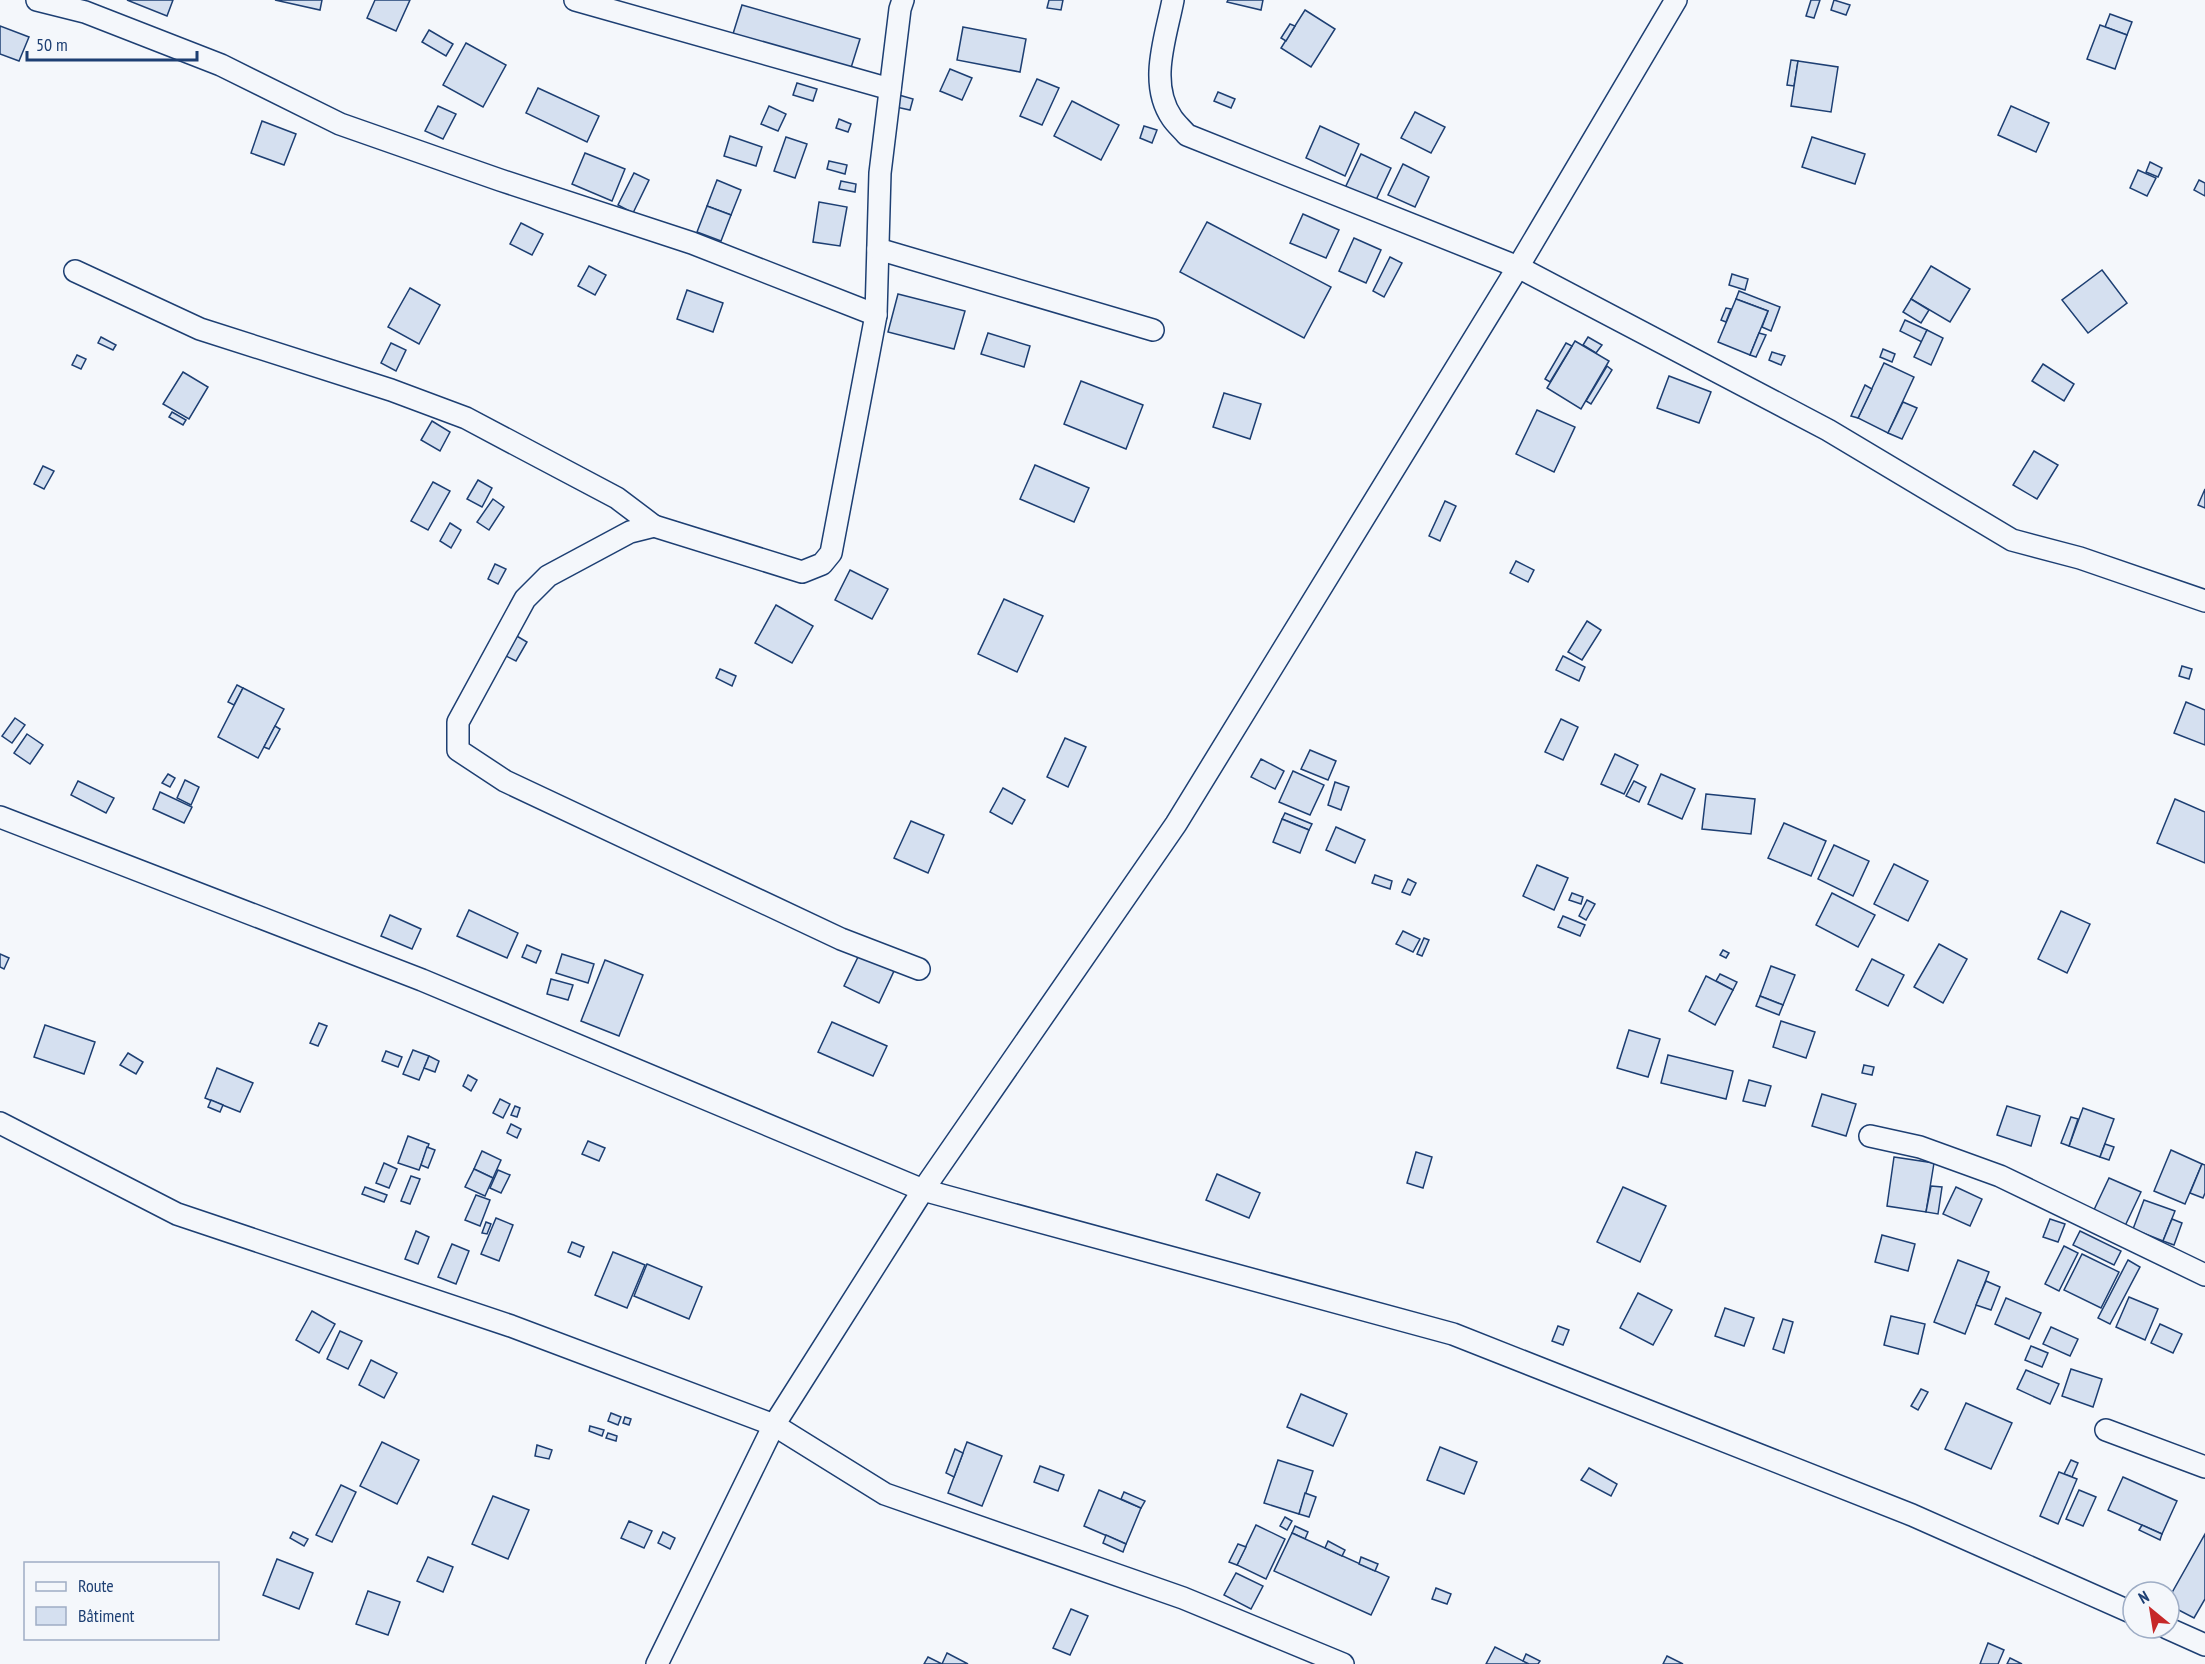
<svg xmlns="http://www.w3.org/2000/svg" width="2205" height="1664" font-family="'PT Sans Narrow',sans-serif">
<rect width="100%" height="100%" fill="#f4f7fb"/>
<g fill="#d5e0f0" stroke="#1d3f73" stroke-width="1.5">
<path d="M127,0H173L167,16Z"/>
<path d="M275,0H322L320,10Z"/>
<path d="M375,0H410L396,31L367,18Z"/>
<path d="M1049,0H1063L1061,10L1047,8Z"/>
<path d="M1228,0H1263L1261,10L1227,2Z"/>
<path d="M1811,0H1820L1814,18L1806,16Z"/>
<path d="M1834,0L1850,5L1846,15L1831,10Z"/>
<path d="M742,5L860,39L850,71L732,37Z"/>
<path d="M1305,10L1335,29L1311,67L1281,48Z"/>
<path d="M2110,14L2132,22L2127,35L2105,27Z"/>
<path d="M1290,24L1295,26L1286,41L1281,38Z"/>
<path d="M2100,25L2127,35L2115,69L2087,59Z"/>
<path d="M0,26L29,37L19,61L0,54Z"/>
<path d="M963,27L1026,39L1020,72L957,60Z"/>
<path d="M429,30L453,44L446,56L422,42Z"/>
<path d="M466,43L506,65L483,107L443,85Z"/>
<path d="M1791,60L1798,61L1794,86L1787,85Z"/>
<path d="M1798,61L1838,67L1831,112L1791,106Z"/>
<path d="M950,69L972,78L962,100L940,91Z"/>
<path d="M1037,79L1059,88L1042,125L1020,116Z"/>
<path d="M797,83L817,89L813,101L793,95Z"/>
<path d="M538,88L599,116L587,142L526,113Z"/>
<path d="M1218,92L1235,99L1231,108L1214,101Z"/>
<path d="M899,95L913,99L910,110L896,107Z"/>
<path d="M1072,101L1119,125L1101,160L1054,136Z"/>
<path d="M438,106L456,114L443,139L425,131Z"/>
<path d="M769,106L786,114L778,131L761,124Z"/>
<path d="M2011,106L2049,123L2036,152L1998,135Z"/>
<path d="M1415,112L1445,127L1431,153L1401,138Z"/>
<path d="M839,119L851,124L848,132L836,128Z"/>
<path d="M262,121L296,134L284,165L251,153Z"/>
<path d="M1144,126L1157,130L1152,143L1140,138Z"/>
<path d="M1320,126L1359,144L1345,176L1306,158Z"/>
<path d="M730,136L762,147L756,166L724,156Z"/>
<path d="M786,137L807,144L795,178L774,171Z"/>
<path d="M1812,137L1865,154L1855,184L1802,167Z"/>
<path d="M585,153L625,169L612,201L572,184Z"/>
<path d="M1361,154L1391,168L1375,202L1345,188Z"/>
<path d="M829,161L847,165L845,174L827,169Z"/>
<path d="M2150,162L2162,168L2158,177L2146,172Z"/>
<path d="M1403,164L1429,177L1415,207L1388,195Z"/>
<path d="M2138,170L2156,178L2147,196L2130,188Z"/>
<path d="M634,173L649,180L633,213L618,205Z"/>
<path d="M717,180L741,190L731,215L707,206Z"/>
<path d="M2199,180L2205,183V196L2194,190Z"/>
<path d="M841,181L856,184L855,192L839,189Z"/>
<path d="M819,202L847,207L840,246L813,242Z"/>
<path d="M707,206L731,215L721,241L697,232Z"/>
<path d="M1303,214L1339,230L1326,258L1290,243Z"/>
<path d="M1207,222L1331,287L1304,338L1180,272Z"/>
<path d="M521,223L543,234L532,255L510,244Z"/>
<path d="M1354,238L1381,250L1366,283L1339,271Z"/>
<path d="M1390,257L1402,263L1384,297L1373,291Z"/>
<path d="M589,266L606,275L595,295L578,286Z"/>
<path d="M1931,266L1970,289L1950,322L1911,299Z"/>
<path d="M2102,270L2127,303L2088,333L2062,300Z"/>
<path d="M1732,274L1748,279L1745,290L1729,285Z"/>
<path d="M410,288L440,305L419,344L388,327Z"/>
<path d="M687,290L723,303L713,332L677,319Z"/>
<path d="M1739,291L1780,307L1771,331L1762,327L1768,311L1736,299Z"/>
<path d="M898,294L965,311L954,349L888,332Z"/>
<path d="M1736,299L1768,311L1750,355L1718,342Z"/>
<path d="M1911,299L1929,310L1921,323L1903,312Z"/>
<path d="M1726,308L1731,309L1726,322L1721,320Z"/>
<path d="M1905,320L1927,330L1922,342L1900,331Z"/>
<path d="M1927,330L1943,338L1931,365L1914,357Z"/>
<path d="M988,333L1030,346L1024,367L981,354Z"/>
<path d="M1759,333L1766,335L1756,357L1750,355Z"/>
<path d="M101,337L116,345L113,350L98,343Z"/>
<path d="M1588,337L1602,345L1596,353L1583,345Z"/>
<path d="M1575,341L1609,361L1581,409L1547,388Z"/>
<path d="M391,343L406,350L396,371L381,363Z"/>
<path d="M1566,343L1572,346L1550,382L1545,379Z"/>
<path d="M1883,349L1895,354L1892,362L1880,357Z"/>
<path d="M1772,352L1785,356L1781,365L1769,360Z"/>
<path d="M77,355L86,359L81,369L72,365Z"/>
<path d="M1884,363L1914,377L1888,433L1858,418Z"/>
<path d="M2043,364L2074,384L2064,401L2032,381Z"/>
<path d="M1607,366L1612,370L1591,404L1586,401Z"/>
<path d="M183,372L208,387L189,419L163,404Z"/>
<path d="M1669,376L1711,392L1699,423L1657,408Z"/>
<path d="M1081,381L1143,405L1126,449L1064,424Z"/>
<path d="M1865,385L1872,389L1858,418L1851,416Z"/>
<path d="M1224,393L1261,404L1250,439L1213,427Z"/>
<path d="M1903,402L1917,408L1902,439L1888,433Z"/>
<path d="M1537,410L1575,427L1554,472L1516,454Z"/>
<path d="M172,412L186,420L183,425L169,417Z"/>
<path d="M432,421L450,432L440,451L421,440Z"/>
<path d="M2034,451L2058,465L2037,499L2013,485Z"/>
<path d="M1035,465L1089,488L1074,522L1020,499Z"/>
<path d="M43,466L54,471L44,489L34,484Z"/>
<path d="M478,480L492,488L482,507L467,499Z"/>
<path d="M433,482L450,491L428,530L411,521Z"/>
<path d="M2205,489V508L2198,505Z"/>
<path d="M493,499L504,507L489,530L477,522Z"/>
<path d="M1445,501L1456,506L1440,541L1429,536Z"/>
<path d="M450,523L461,530L451,548L440,541Z"/>
<path d="M1516,561L1534,570L1528,582L1510,573Z"/>
<path d="M495,564L506,569L498,584L488,579Z"/>
<path d="M850,570L888,589L872,619L835,600Z"/>
<path d="M1004,599L1043,616L1017,672L978,654Z"/>
<path d="M776,605L813,626L792,663L755,643Z"/>
<path d="M1587,621L1601,630L1582,660L1568,652Z"/>
<path d="M515,635L527,642L516,661L504,655Z"/>
<path d="M1563,656L1585,667L1579,681L1556,670Z"/>
<path d="M2182,666L2192,669L2189,679L2179,676Z"/>
<path d="M720,669L736,676L732,686L716,678Z"/>
<path d="M237,685L243,688L234,705L228,702Z"/>
<path d="M243,688L284,709L258,758L218,737Z"/>
<path d="M2186,702L2205,710V745L2174,733Z"/>
<path d="M15,718L25,725L12,743L2,736Z"/>
<path d="M1561,719L1578,727L1563,760L1545,752Z"/>
<path d="M275,726L280,729L269,749L264,747Z"/>
<path d="M27,734L43,745L30,764L14,753Z"/>
<path d="M1065,738L1086,747L1068,787L1047,777Z"/>
<path d="M1310,750L1336,761L1328,780L1301,769Z"/>
<path d="M1615,754L1638,765L1624,794L1601,784Z"/>
<path d="M1261,759L1284,771L1275,789L1251,777Z"/>
<path d="M1293,771L1324,785L1310,815L1279,802Z"/>
<path d="M168,774L175,778L170,787L162,783Z"/>
<path d="M1661,774L1695,789L1682,819L1648,804Z"/>
<path d="M185,780L199,787L191,805L177,798Z"/>
<path d="M78,781L114,798L106,813L71,795Z"/>
<path d="M1634,781L1646,787L1639,802L1626,796Z"/>
<path d="M1335,782L1349,787L1341,810L1328,805Z"/>
<path d="M1003,788L1025,800L1012,824L990,812Z"/>
<path d="M160,792L192,807L184,823L153,809Z"/>
<path d="M1706,794L1755,799L1751,834L1702,829Z"/>
<path d="M2175,799L2205,812V863L2157,843Z"/>
<path d="M1285,813L1312,824L1309,830L1282,819Z"/>
<path d="M1282,819L1309,830L1300,853L1273,842Z"/>
<path d="M911,821L944,835L928,873L894,858Z"/>
<path d="M1784,823L1826,841L1811,876L1768,858Z"/>
<path d="M1336,827L1365,840L1355,863L1326,850Z"/>
<path d="M1834,845L1869,861L1853,896L1818,879Z"/>
<path d="M1894,864L1928,881L1908,921L1874,904Z"/>
<path d="M1537,865L1568,878L1554,910L1523,896Z"/>
<path d="M1375,875L1392,881L1390,889L1372,883Z"/>
<path d="M1408,879L1416,883L1410,895L1402,892Z"/>
<path d="M1572,893L1583,897L1581,904L1569,900Z"/>
<path d="M1832,893L1875,915L1858,947L1816,925Z"/>
<path d="M1587,900L1595,904L1586,920L1579,916Z"/>
<path d="M469,910L518,933L507,958L457,936Z"/>
<path d="M2061,911L2090,924L2067,973L2038,959Z"/>
<path d="M390,915L421,929L412,949L381,936Z"/>
<path d="M1563,916L1585,925L1580,936L1558,927Z"/>
<path d="M1403,931L1420,939L1413,952L1396,944Z"/>
<path d="M1424,938L1429,940L1422,956L1417,954Z"/>
<path d="M1939,944L1967,959L1943,1003L1914,987Z"/>
<path d="M527,945L541,951L536,963L522,957Z"/>
<path d="M1723,950L1729,953L1726,958L1720,955Z"/>
<path d="M0,954L9,958L4,969L0,967Z"/>
<path d="M562,954L594,964L588,983L556,973Z"/>
<path d="M859,955L894,971L879,1003L844,986Z"/>
<path d="M1872,959L1904,975L1888,1006L1856,990Z"/>
<path d="M605,960L643,975L619,1036L581,1021Z"/>
<path d="M1771,966L1795,975L1783,1005L1760,996Z"/>
<path d="M1720,974L1737,982L1733,990L1716,981Z"/>
<path d="M1706,976L1733,990L1715,1025L1689,1011Z"/>
<path d="M551,979L573,985L568,1000L547,994Z"/>
<path d="M1760,996L1783,1005L1779,1015L1756,1006Z"/>
<path d="M1781,1021L1815,1032L1806,1058L1773,1047Z"/>
<path d="M832,1022L887,1046L873,1076L818,1052Z"/>
<path d="M319,1023L327,1026L318,1046L310,1043Z"/>
<path d="M45,1025L95,1042L84,1074L34,1057Z"/>
<path d="M1629,1030L1660,1039L1648,1077L1617,1068Z"/>
<path d="M413,1050L429,1056L419,1080L403,1074Z"/>
<path d="M386,1051L402,1057L398,1067L382,1061Z"/>
<path d="M128,1053L143,1062L136,1074L120,1065Z"/>
<path d="M1668,1055L1733,1071L1726,1099L1661,1083Z"/>
<path d="M429,1056L439,1061L435,1072L424,1068Z"/>
<path d="M1864,1065L1874,1067L1872,1075L1862,1073Z"/>
<path d="M217,1068L253,1083L240,1112L205,1098Z"/>
<path d="M468,1075L477,1080L471,1091L463,1086Z"/>
<path d="M1749,1080L1771,1086L1765,1106L1743,1101Z"/>
<path d="M1822,1094L1856,1104L1846,1136L1812,1126Z"/>
<path d="M500,1099L510,1104L503,1118L493,1113Z"/>
<path d="M211,1100L223,1105L220,1112L208,1107Z"/>
<path d="M515,1106L520,1108L517,1117L511,1115Z"/>
<path d="M2007,1106L2040,1116L2031,1146L1997,1135Z"/>
<path d="M2083,1108L2114,1119L2100,1157L2069,1146Z"/>
<path d="M2071,1117L2078,1119L2069,1146L2061,1143Z"/>
<path d="M511,1124L521,1129L517,1138L507,1133Z"/>
<path d="M408,1136L429,1144L419,1170L398,1163Z"/>
<path d="M588,1141L605,1148L599,1161L582,1154Z"/>
<path d="M2105,1144L2114,1147L2109,1160L2100,1157Z"/>
<path d="M427,1147L435,1150L428,1168L421,1165Z"/>
<path d="M2171,1150L2202,1164L2185,1204L2154,1191Z"/>
<path d="M482,1151L501,1160L493,1178L474,1169Z"/>
<path d="M1416,1152L1432,1157L1423,1188L1407,1183Z"/>
<path d="M1894,1157L1934,1163L1926,1212L1887,1206Z"/>
<path d="M384,1163L397,1169L389,1188L376,1183Z"/>
<path d="M2202,1164L2205,1165V1193L2203,1198L2190,1193Z"/>
<path d="M474,1169L493,1178L485,1196L465,1187Z"/>
<path d="M498,1170L510,1175L501,1193L490,1188Z"/>
<path d="M1217,1174L1260,1193L1249,1218L1206,1200Z"/>
<path d="M411,1176L420,1179L410,1204L401,1201Z"/>
<path d="M2109,1178L2141,1192L2124,1228L2092,1214Z"/>
<path d="M1931,1186L1942,1187L1938,1214L1926,1212Z"/>
<path d="M365,1187L387,1195L384,1202L362,1194Z"/>
<path d="M1623,1187L1666,1206L1640,1262L1597,1242Z"/>
<path d="M1956,1187L1982,1199L1970,1226L1943,1214Z"/>
<path d="M476,1195L490,1200L480,1226L465,1220Z"/>
<path d="M2144,1200L2175,1211L2163,1241L2133,1229Z"/>
<path d="M496,1218L513,1225L499,1261L481,1254Z"/>
<path d="M2050,1219L2065,1224L2058,1242L2043,1237Z"/>
<path d="M2172,1219L2182,1223L2174,1245L2163,1241Z"/>
<path d="M486,1222L491,1224L487,1234L482,1233Z"/>
<path d="M416,1231L429,1237L418,1264L405,1259Z"/>
<path d="M2080,1231L2121,1251L2114,1265L2073,1245Z"/>
<path d="M1882,1235L1915,1244L1908,1271L1875,1262Z"/>
<path d="M572,1242L584,1247L580,1257L568,1252Z"/>
<path d="M452,1244L469,1251L456,1284L438,1277Z"/>
<path d="M2064,1246L2078,1253L2059,1291L2045,1284Z"/>
<path d="M613,1252L645,1265L627,1308L595,1295Z"/>
<path d="M2082,1254L2119,1272L2101,1308L2064,1290Z"/>
<path d="M1958,1260L1989,1272L1965,1334L1934,1322Z"/>
<path d="M2128,1260L2140,1267L2110,1324L2098,1318Z"/>
<path d="M647,1264L702,1287L689,1319L634,1296Z"/>
<path d="M1986,1281L2000,1287L1991,1310L1976,1305Z"/>
<path d="M1638,1293L1672,1310L1653,1345L1620,1328Z"/>
<path d="M2129,1297L2158,1309L2145,1340L2116,1327Z"/>
<path d="M2006,1298L2041,1313L2029,1339L1995,1324Z"/>
<path d="M1725,1308L1754,1318L1744,1346L1715,1336Z"/>
<path d="M312,1311L335,1324L319,1353L296,1340Z"/>
<path d="M1891,1316L1925,1324L1918,1354L1884,1345Z"/>
<path d="M1783,1319L1793,1322L1784,1353L1773,1349Z"/>
<path d="M2160,1324L2182,1334L2173,1353L2151,1343Z"/>
<path d="M1558,1326L1569,1330L1563,1345L1552,1341Z"/>
<path d="M2051,1327L2078,1339L2070,1356L2043,1344Z"/>
<path d="M340,1331L362,1341L348,1369L327,1359Z"/>
<path d="M2031,1346L2048,1353L2042,1367L2025,1360Z"/>
<path d="M371,1360L397,1373L384,1398L359,1385Z"/>
<path d="M2071,1369L2102,1379L2093,1407L2062,1396Z"/>
<path d="M2026,1370L2059,1384L2050,1404L2017,1389Z"/>
<path d="M1921,1389L1928,1392L1918,1410L1911,1406Z"/>
<path d="M1301,1394L1347,1414L1333,1446L1287,1427Z"/>
<path d="M1966,1403L2012,1423L1991,1469L1945,1449Z"/>
<path d="M611,1413L621,1417L618,1425L608,1421Z"/>
<path d="M625,1417L631,1419L629,1425L623,1423Z"/>
<path d="M590,1426L604,1430L602,1436L589,1431Z"/>
<path d="M608,1433L617,1436L616,1441L606,1438Z"/>
<path d="M382,1442L419,1460L397,1504L360,1486Z"/>
<path d="M967,1442L1002,1456L982,1506L948,1493Z"/>
<path d="M537,1445L552,1450L549,1459L535,1456Z"/>
<path d="M1440,1447L1477,1462L1464,1494L1427,1480Z"/>
<path d="M955,1449L963,1453L954,1477L946,1473Z"/>
<path d="M1278,1460L1313,1471L1299,1514L1264,1503Z"/>
<path d="M2071,1460L2078,1463L2072,1477L2064,1474Z"/>
<path d="M1040,1466L1064,1475L1058,1491L1034,1482Z"/>
<path d="M1589,1468L1617,1484L1611,1496L1581,1480Z"/>
<path d="M2059,1472L2077,1479L2058,1524L2040,1516Z"/>
<path d="M2123,1477L2177,1501L2162,1534L2108,1510Z"/>
<path d="M341,1485L356,1492L332,1542L316,1535Z"/>
<path d="M1099,1490L1141,1508L1126,1544L1084,1526Z"/>
<path d="M2079,1490L2096,1497L2083,1526L2066,1519Z"/>
<path d="M1124,1492L1145,1501L1141,1508L1121,1499Z"/>
<path d="M1305,1493L1316,1497L1309,1517L1299,1514Z"/>
<path d="M493,1496L529,1510L508,1559L472,1544Z"/>
<path d="M1285,1517L1292,1521L1287,1530L1280,1526Z"/>
<path d="M629,1521L652,1531L644,1548L621,1538Z"/>
<path d="M1256,1525L1285,1539L1266,1579L1237,1565Z"/>
<path d="M2142,1525L2162,1534L2160,1540L2139,1530Z"/>
<path d="M1295,1526L1308,1532L1305,1539L1292,1533Z"/>
<path d="M293,1532L308,1539L304,1546L290,1538Z"/>
<path d="M663,1532L675,1538L670,1549L658,1543Z"/>
<path d="M1292,1533L1389,1577L1371,1615L1274,1571Z"/>
<path d="M2205,1534V1599L2194,1618L2169,1605V1598Z"/>
<path d="M1106,1535L1126,1544L1123,1552L1103,1543Z"/>
<path d="M1328,1541L1345,1550L1342,1556L1325,1548Z"/>
<path d="M1238,1544L1246,1547L1237,1565L1229,1562Z"/>
<path d="M428,1557L453,1567L443,1592L417,1581Z"/>
<path d="M1361,1557L1378,1564L1375,1571L1359,1564Z"/>
<path d="M277,1559L313,1573L299,1609L263,1595Z"/>
<path d="M1236,1573L1263,1586L1251,1609L1224,1595Z"/>
<path d="M1436,1588L1451,1594L1447,1604L1432,1599Z"/>
<path d="M368,1591L400,1602L388,1635L356,1624Z"/>
<path d="M1071,1609L1088,1616L1070,1655L1053,1648Z"/>
<path d="M1988,1643L2004,1650L1998,1664H1980Z"/>
<path d="M1495,1647L1529,1664H1486Z"/>
<path d="M947,1653L968,1664H942Z"/>
<path d="M1526,1654L1540,1661L1538,1664H1529L1523,1661Z"/>
<path d="M1667,1656L1683,1664H1663Z"/>
<path d="M928,1657L942,1664H924Z"/>
<path d="M2010,1658L2022,1664H2007Z"/>
</g>
<g fill="none" stroke-linecap="round" stroke-linejoin="round">
<g stroke="#1d3f73" stroke-width="24">
<g id="minor">
<path d="M37,0L85,12L221,65L340,124L500,180L692,243L876,315"/>
<path d="M575,0L890,89"/>
<path d="M903,0L900,9L880,173L876,315L831,553L822,564L802,572L654,526L630,532L548,576L525,599L458,722V750L505,781L841,939L919,969"/>
<path d="M1173,0C1166,37 1148,83 1172,118C1176,124 1182,129 1187,135L1518,267L1828,430L2012,540L2080,558L2205,601"/>
<path d="M878,249L1153,330"/>
<path d="M75,271L200,329L391,390L466,418L617,498L654,526"/>
<path d="M0,817L422,980L923,1190L1453,1334L1912,1515L2133,1613"/>
<path d="M0,1123L177,1214L511,1326L774,1425L885,1494L1183,1598L1343,1664"/>
<path d="M1870,1136L1920,1147L2000,1176L2205,1275"/>
<path d="M2106,1430L2205,1467"/>
<path d="M2167,1628L2205,1645"/>
<path d="M657,1664L774,1425L923,1190L1176,824L1518,267L1676,0"/>
</g>
</g>
<use href="#minor" stroke="#f4f7fb" stroke-width="21"/>
</g>
<rect x="24" y="1562" width="195" height="78" fill="#f4f7fb" stroke="#9eadc5" stroke-width="1.5"/>
<rect x="36" y="1582" width="30" height="9" fill="#f4f7fb" stroke="#9eadc5" stroke-width="1.5"/>
<text x="78" y="1592" font-size="18" fill="#1d3f73">Route</text>
<rect x="36" y="1607" width="30" height="18" fill="#d5e0f0" stroke="#9eadc5" stroke-width="1.5"/>
<text x="78" y="1622" font-size="18" fill="#1d3f73">Bâtiment</text>
<g transform="translate(2151 1610) rotate(330)"><circle r="28" fill="#f4f7fb" stroke="#9eadc5" stroke-width="1.5"/>
<path d="M0-4.5L10 22L0 15L-10 22Z" fill="#c62828"/>
<text y="-9" font-size="16" font-weight="bold" text-anchor="middle" fill="#1d3f73">N</text>
</g>
<path d="M27 51v9h170v-9" fill="none" stroke="#1d3f73" stroke-width="3"/>
<text x="36" y="51" font-size="18" fill="#1d3f73" stroke="#f4f7fb" stroke-width="4.5" paint-order="stroke">50 m</text>
</svg>
